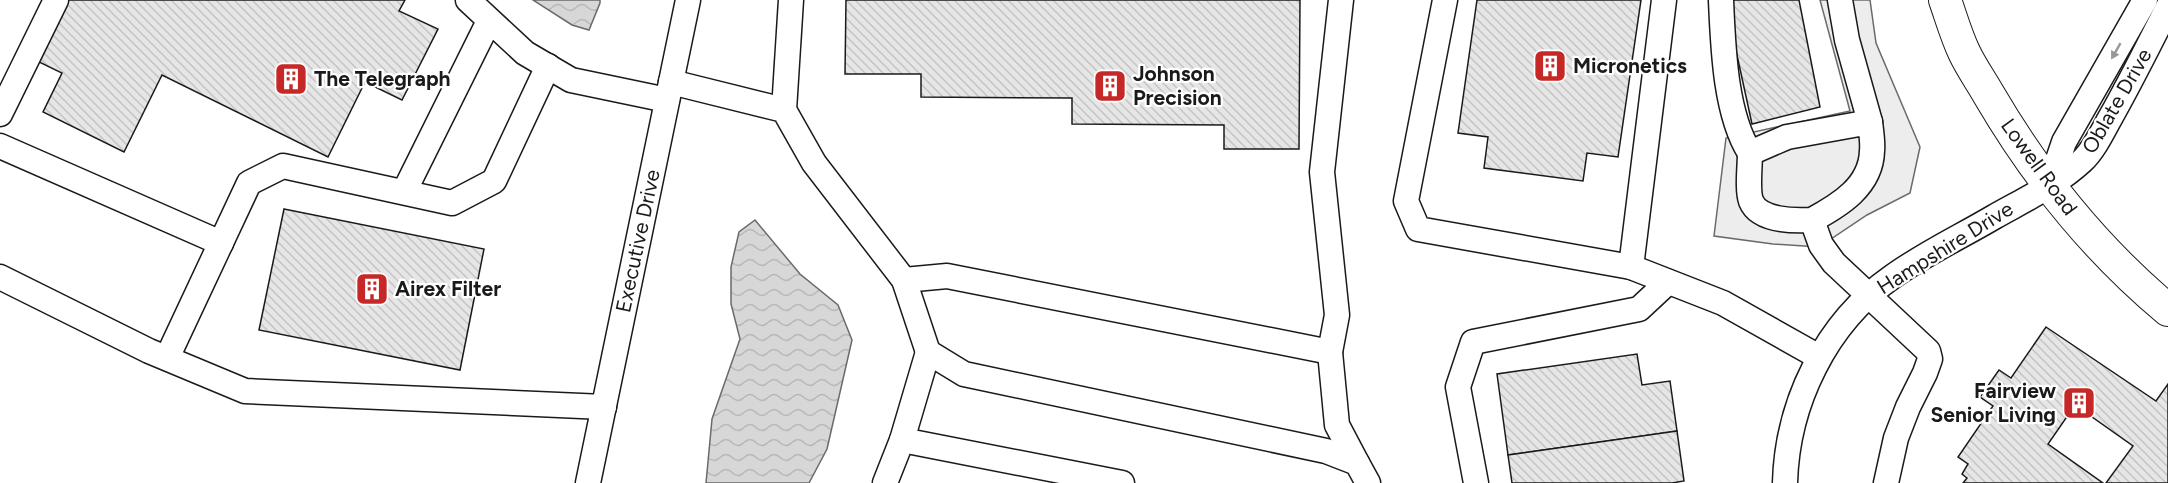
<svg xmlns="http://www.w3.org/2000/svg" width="2168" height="483" font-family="Figtree,sans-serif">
<defs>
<pattern id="water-waves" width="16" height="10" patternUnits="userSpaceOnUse" patternTransform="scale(1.5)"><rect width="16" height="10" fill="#d7d7d7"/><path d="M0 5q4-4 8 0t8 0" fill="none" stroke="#b8b8b8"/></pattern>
<pattern id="building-back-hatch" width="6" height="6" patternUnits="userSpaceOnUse" patternTransform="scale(1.5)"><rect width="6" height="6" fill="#e6e6e6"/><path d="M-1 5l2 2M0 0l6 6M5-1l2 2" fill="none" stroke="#c5c5c5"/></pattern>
</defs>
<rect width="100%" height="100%" fill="#fff"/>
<path fill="#ededed" stroke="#6a6a6a" stroke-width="1.5" d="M1820,0H1870L1876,43L1920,147L1910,193L1867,215L1819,247L1773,244L1714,236L1726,138L1850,111Z"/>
<g fill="url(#water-waves)" stroke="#6a6a6a" stroke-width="1.5">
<path d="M533,0H600V3L589,30L572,25Z"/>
<path d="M755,220L800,274L838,305L852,340L827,449L809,483H706L712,419L740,339L731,304V267L739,232Z"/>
</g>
<g fill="url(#building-back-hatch)" stroke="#1a1a1a" stroke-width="1.5">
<path d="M67,0H405L399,11L438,29L402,100L365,82L328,157L162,75L124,152L43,112L62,73L37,61Z"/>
<path d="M846,0H1300L1299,149H1224V125L1072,124V98L921,97V74H845Z"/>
<path d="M1477,0H1641L1618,157L1587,153L1583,181L1484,168L1488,137L1458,133Z"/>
<path d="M1725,0H1799L1820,107L1752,124Z"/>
<path d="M284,209L484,249L460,370L259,330Z"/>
<path d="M2046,327L2156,401L2168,384V483H2106L2133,446L2075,405L2048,444L2103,483H1963L1967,478L1962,474L1968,464L1958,457L1993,406L1980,397L1999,370L2011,378Z"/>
<path d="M1637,354L1642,385L1670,381L1677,431L1508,455L1497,374Z"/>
<path d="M1677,431L1684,481L1672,483H1512L1508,455Z"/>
</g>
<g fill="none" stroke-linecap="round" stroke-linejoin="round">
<g stroke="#1a1a1a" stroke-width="27">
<g id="minor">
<path d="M468,0L525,53L571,80L667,100"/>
<path d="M1445,0L1406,201L1418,229L1631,267L1723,303L1819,357"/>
<path d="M1721,0C1723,46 1725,114 1750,153"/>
<path d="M1840,0L1847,40L1870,122"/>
<path d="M671,82L784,110L814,163L904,280L928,352L964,374L1326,451L1357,463L1368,483"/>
<path d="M784,110L791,0"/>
<path d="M0,114L56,0"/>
<path d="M0,146L221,243"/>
<path d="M2049,186L2064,142L2145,0"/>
<path d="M404,192L489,21"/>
<path d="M1812,220C1795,221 1759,221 1751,201C1747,190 1750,165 1750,153L1787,137L1870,122C1871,131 1873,142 1872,151C1871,186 1840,205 1812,220L1821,245L1834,263L1928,351L1930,359L1925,373L1908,407L1896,438L1886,483"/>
<path d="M1631,267L1664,0"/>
<path d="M0,277L149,351L245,391L604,407"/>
<path d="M904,280L947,276L1330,352L1337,315L1322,172L1341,0"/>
<path d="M1330,352L1337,425L1357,463"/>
<path d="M167,358L249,183L283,166L452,203L494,181L548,66"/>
<path d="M902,440L928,352"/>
<path d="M588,483L688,0"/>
<path d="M885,483L902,440L1122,483"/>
<path d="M1476,483L1458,387L1473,342L1639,309L1668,282"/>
<path d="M1785,483C1787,403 1826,323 1892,277C1924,254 1960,237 1994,217C2024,200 2056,185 2082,161C2093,151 2102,133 2109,120C2130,83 2149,45 2168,7"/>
</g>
</g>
<g stroke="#1a1a1a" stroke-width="34">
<path id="major" d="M1945,0C1951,17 1956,35 1964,52C1971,67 1981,81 1989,95C2037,177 2095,249 2168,310"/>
</g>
<use href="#minor" stroke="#fff" stroke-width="24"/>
<use href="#major" stroke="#fff" stroke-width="32"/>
</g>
<defs><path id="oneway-solid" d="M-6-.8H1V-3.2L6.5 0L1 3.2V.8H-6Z" transform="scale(1.5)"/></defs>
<use fill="#989898" href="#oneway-solid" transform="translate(2116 51) rotate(120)"/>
<defs>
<g id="building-square" transform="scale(1.725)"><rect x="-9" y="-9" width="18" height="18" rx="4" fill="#c62828" stroke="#fff"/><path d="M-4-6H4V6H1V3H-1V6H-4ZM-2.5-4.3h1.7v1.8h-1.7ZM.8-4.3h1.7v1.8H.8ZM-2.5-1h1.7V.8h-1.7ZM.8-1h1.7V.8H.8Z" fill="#fff"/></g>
</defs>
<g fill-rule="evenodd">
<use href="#building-square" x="1550" y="66"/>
<use href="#building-square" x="291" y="79"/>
<use href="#building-square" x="1110" y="86"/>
<use href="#building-square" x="372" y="289"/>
<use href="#building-square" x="2079" y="403"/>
</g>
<g text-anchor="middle" stroke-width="4.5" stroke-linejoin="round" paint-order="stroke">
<g font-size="21" font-weight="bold" fill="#1a1a1a" stroke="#fff" text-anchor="start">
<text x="1573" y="73">Micronetics</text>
<text x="1133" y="81">Johnson<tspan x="1133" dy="24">Precision</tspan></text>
<text x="314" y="86">The Telegraph</text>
<text x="395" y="296">Airex Filter</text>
<text x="2056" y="398" text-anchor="end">Fairview<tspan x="2056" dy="24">Senior Living</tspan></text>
</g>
<g font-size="21" fill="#1a1a1a" stroke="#fff">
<text transform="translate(2117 101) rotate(-60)" y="7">Oblate Drive</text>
<text transform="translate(2039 167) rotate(54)" y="7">Lowell Road</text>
<text transform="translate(638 241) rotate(-78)" y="7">Executive Drive</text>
<text transform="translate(1945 248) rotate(-32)" y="7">Hampshire Drive</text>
</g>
</g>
</svg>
